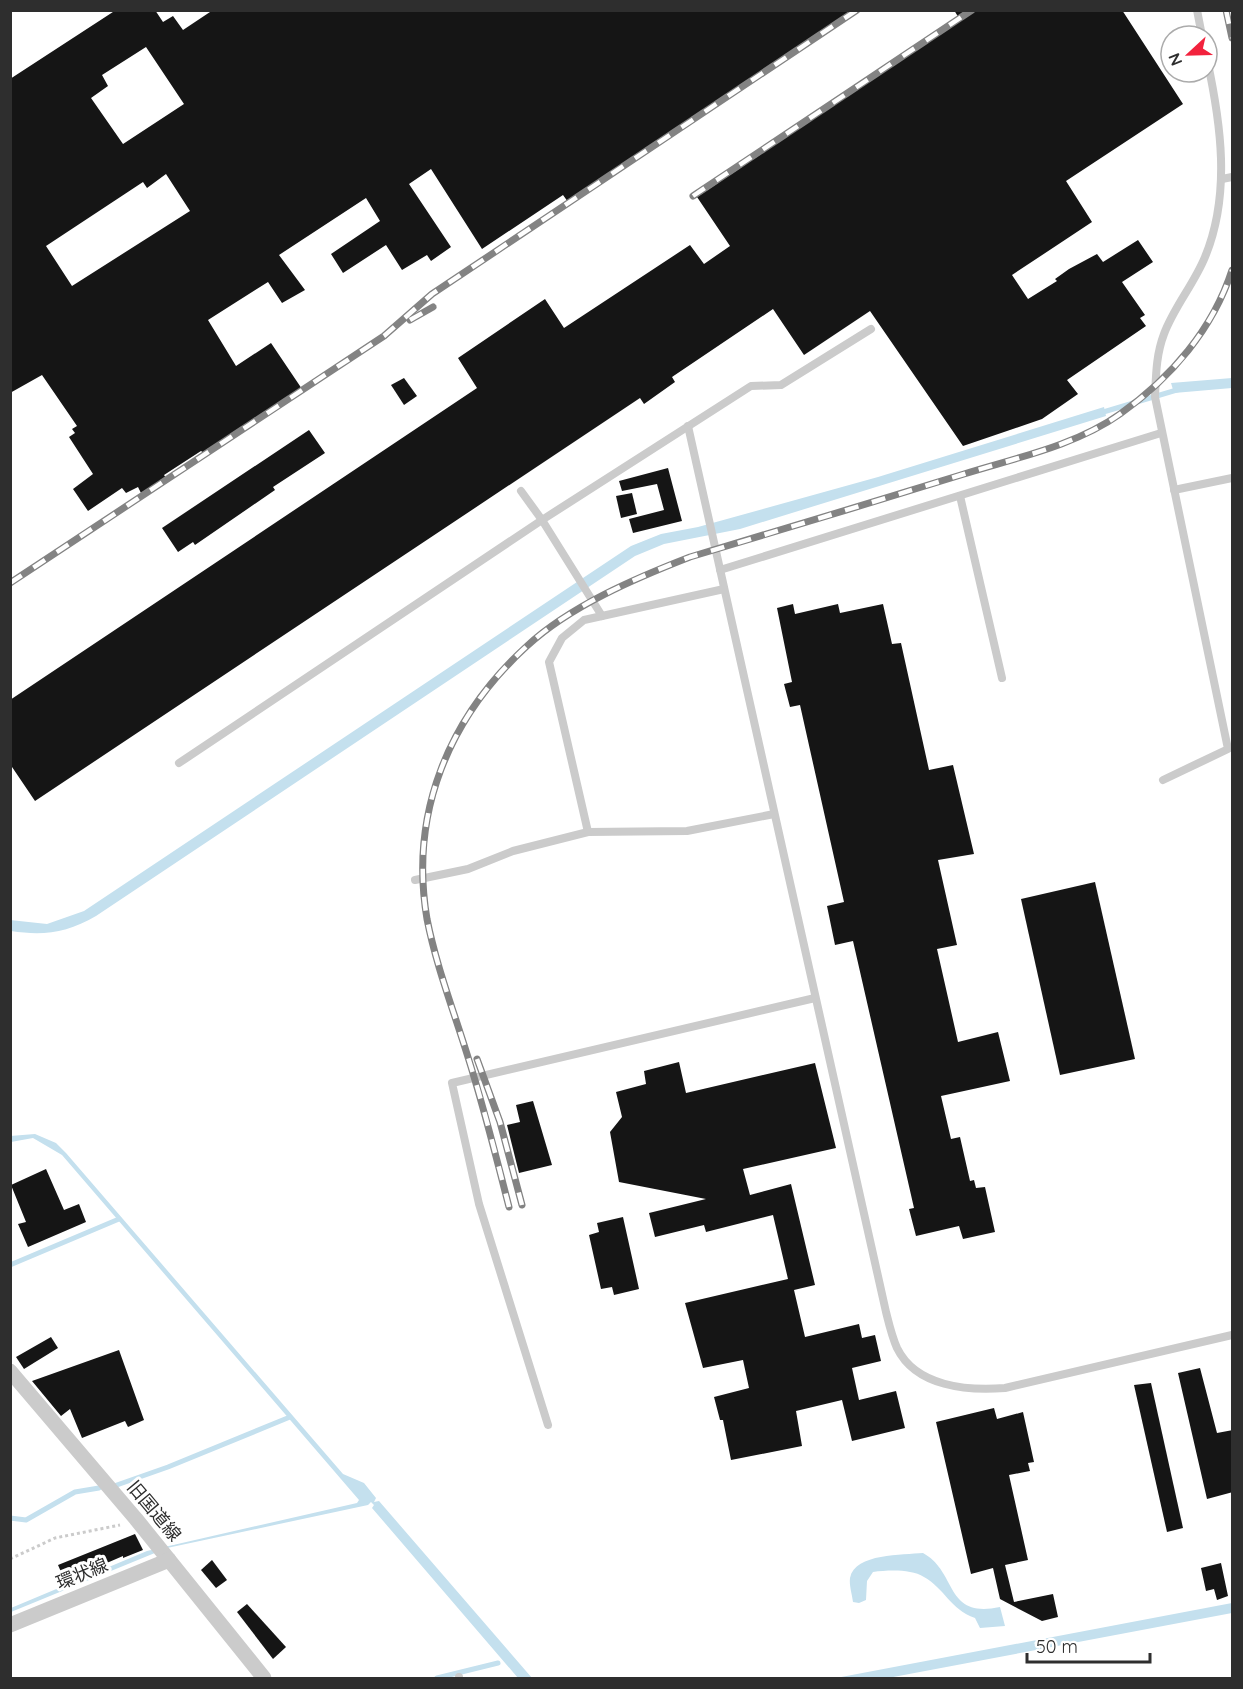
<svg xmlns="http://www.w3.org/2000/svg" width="1243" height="1689" font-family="Quicksand,'Noto Sans JP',sans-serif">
<rect width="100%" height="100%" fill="#fff"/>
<g fill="#c4e0ee">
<path d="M1232,378V388L1174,393L1171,383Z"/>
<path d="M1104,407L1106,416L740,529L664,544L635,556L96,916C67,933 43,936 11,931L10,920L47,924L84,911L631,546L661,534L698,527L878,477Z"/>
<path d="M35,1134L56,1143L66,1153L343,1474L364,1483L376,1498L374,1502L379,1501L532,1678H518L372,1508L374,1505L371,1502L368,1505L167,1548L11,1612V1608L147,1551L357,1503L359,1500L62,1155L33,1138L11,1142L10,1136Z"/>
<path d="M923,1553C958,1572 944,1619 1000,1607L1005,1626L980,1628L975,1618C950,1609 945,1589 924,1577C911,1569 889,1570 873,1572L867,1581L866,1600L859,1603L853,1602C852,1594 849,1585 850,1578C855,1553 903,1555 923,1553Z"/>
<path d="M1232,1603V1613L888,1678H836Z"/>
</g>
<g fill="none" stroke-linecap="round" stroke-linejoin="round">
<g stroke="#c4e0ee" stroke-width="5">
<path d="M1100,413L1180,389"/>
<path d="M10,1265L119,1219"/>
<path d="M114,1486L168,1467L290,1417"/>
<path d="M10,1518L26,1520L75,1492L99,1488"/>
<path d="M437,1678L498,1663"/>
</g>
</g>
<g fill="#151515" fill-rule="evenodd">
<path d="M116,10H155L163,22L173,16L183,30L213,10H855L568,202L563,195L482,249L431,169L409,184L451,247L431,261L427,255L402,270L386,245L343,273L331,254L380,221L366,198L279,255L305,290L282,303L268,282L208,320L236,366L271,343L302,389L204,453L201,451L164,475L166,478L141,493L138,487L126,493L122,488L88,511L73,489L93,474L69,437L75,433L72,429L77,426L42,375L10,393V79ZM146,47L184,104L123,144L91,98L108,86L102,75ZM166,174L190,211L72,286L46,246L143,182L147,188Z"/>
<path d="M954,10H1122L1183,104L1066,181L1092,222L1012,275L1028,299L1057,281L1055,279L1069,269L1097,254L1103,262L1138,240L1153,262L1122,282L1145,315L1140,318L1146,326L1067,380L1078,394L1042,419L963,446L870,311L804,355L773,309L672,377L675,382L644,404L640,398L35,801L10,764V700L477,388L458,358L545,299L564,328L690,245L704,264L730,246L697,197L960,20Z"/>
<path d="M404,378L417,396L404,405L391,385Z"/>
<path d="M309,430L325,453L273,487L275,490L195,545L193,542L178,552L162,528Z"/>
<path d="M668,468L682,521L633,533L629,519L664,510L657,484L622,491L619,481Z"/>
<path d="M632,493L637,514L621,518L616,496Z"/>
<path d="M793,604L795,614L838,604L840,613L883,604L892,644L901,643L929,770L953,765L974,854L938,860L957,945L937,949L958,1042L998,1032L1010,1081L941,1096L951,1139L960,1137L970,1181L974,1180L976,1188L985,1187L995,1232L963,1239L959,1226L916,1236L909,1209L914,1208L853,941L835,945L827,906L844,902L800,705L790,707L784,684L792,682L777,608Z"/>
<path d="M1095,882L1135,1059L1060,1075L1021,899Z"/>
<path d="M679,1062L686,1093L815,1063L836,1148L743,1169L750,1195L791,1184L815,1285L794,1290L805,1337L859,1324L862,1338L875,1335L881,1361L852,1368L859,1400L896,1391L905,1428L852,1441L842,1400L796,1411L802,1446L731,1460L723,1420H720L714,1397L749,1388L743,1360L703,1368L685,1303L788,1279L773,1215L706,1232L704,1225L655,1237L649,1213L706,1199L619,1182L610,1132L622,1117L616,1092L646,1084L644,1071Z"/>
<path d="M533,1101L552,1165L519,1173L507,1125L520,1122L516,1105Z"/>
<path d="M46,1169L64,1210L79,1204L86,1222L28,1247L18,1224L26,1222L11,1185Z"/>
<path d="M623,1217L639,1289L614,1295L612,1287L601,1289L589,1235L599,1232L597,1223Z"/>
<path d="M51,1337L58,1348L24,1369L16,1357Z"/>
<path d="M119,1350L144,1420L128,1427L125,1421L82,1438L70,1409L61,1416L32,1381Z"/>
<path d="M1200,1368L1217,1433L1233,1430V1492L1207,1499L1178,1373Z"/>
<path d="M1151,1383L1183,1528L1167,1532L1134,1385Z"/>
<path d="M994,1408L997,1419L1023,1412L1034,1462L1028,1463L1030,1471L1009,1475L1028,1560L1005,1565L1014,1602L1053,1594L1058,1617L1042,1621L1000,1599L993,1568L971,1574L936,1422Z"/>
<path d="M135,1534L143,1550L123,1558V1556L65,1581L58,1565Z"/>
<path d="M212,1560L227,1580L216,1588L201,1570Z"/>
<path d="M1221,1563L1228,1596L1217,1600L1214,1589L1206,1591L1201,1568Z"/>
<path d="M247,1604L286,1647L273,1659L237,1612Z"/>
</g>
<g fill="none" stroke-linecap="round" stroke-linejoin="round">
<path stroke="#cbcbcb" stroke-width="3" stroke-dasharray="3 3" stroke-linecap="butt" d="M10,1559L55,1538L120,1525"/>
<g stroke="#cbcbcb" stroke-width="8">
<path d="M1197,10L1202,36"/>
<path d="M1222,179L1232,177"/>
<path d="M688,426L886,1312C889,1324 892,1337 897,1348C916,1387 968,1391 1005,1388L1232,1335"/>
<path d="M1174,490L1232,478"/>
<path d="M521,491L542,520L602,616"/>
<path d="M960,496L1002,678"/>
<path d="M720,570L1161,433"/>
<path d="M179,763L542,520L751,386L781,385L871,329"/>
<path d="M1163,780L1228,749L1155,397C1156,375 1156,355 1164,334C1174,307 1194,284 1205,257C1231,194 1221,124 1207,59"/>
<path d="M588,832L549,662L562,638L584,620L724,589"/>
<path d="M415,880L468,869L513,851L588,832L687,831L774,814"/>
<path d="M548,1425L479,1204L452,1083L815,998"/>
<path d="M459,1677V1678"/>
</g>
<g stroke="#cbcbcb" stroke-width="15">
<path d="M10,1371L136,1519L264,1678"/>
<path d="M10,1625L169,1560"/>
</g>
<g stroke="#838383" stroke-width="7">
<g id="rail">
<path d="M1226,10L1232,38"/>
<path d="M693,196L972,10"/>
<path d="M410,320L433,307"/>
<path d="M10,583L384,336L432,294L857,10"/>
<path d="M477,1059L500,1122L522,1205"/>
<path d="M509,1207C496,1156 483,1104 467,1054C453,1009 436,965 427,919C409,813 449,717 527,646C570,606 636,578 690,557C781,530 873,502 964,474C1015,458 1075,446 1120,414C1171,378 1213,329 1232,270"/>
</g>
</g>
<use href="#rail" stroke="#fff" stroke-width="4.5" stroke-dasharray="14" stroke-linecap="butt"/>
</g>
<g text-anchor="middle" stroke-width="6" stroke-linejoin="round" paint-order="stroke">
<g font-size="18" fill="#2e2e2e" stroke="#fff">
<text transform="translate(154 1511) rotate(50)" y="6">旧国道線</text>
<text transform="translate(82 1574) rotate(-22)" y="6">環状線</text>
</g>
</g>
<rect width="1243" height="1689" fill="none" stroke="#2e2e2e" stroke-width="24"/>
<g transform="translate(1189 54) rotate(248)"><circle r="28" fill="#ffffff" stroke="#ababab" stroke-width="1.5"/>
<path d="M0-4.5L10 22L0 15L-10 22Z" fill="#f2223d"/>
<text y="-9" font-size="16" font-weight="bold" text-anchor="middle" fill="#2e2e2e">N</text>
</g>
<path d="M1027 1653v9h123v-9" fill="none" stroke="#2e2e2e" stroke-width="3"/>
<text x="1036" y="1653" font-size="18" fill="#2e2e2e" stroke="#ffffff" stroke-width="4.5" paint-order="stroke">50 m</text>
</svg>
